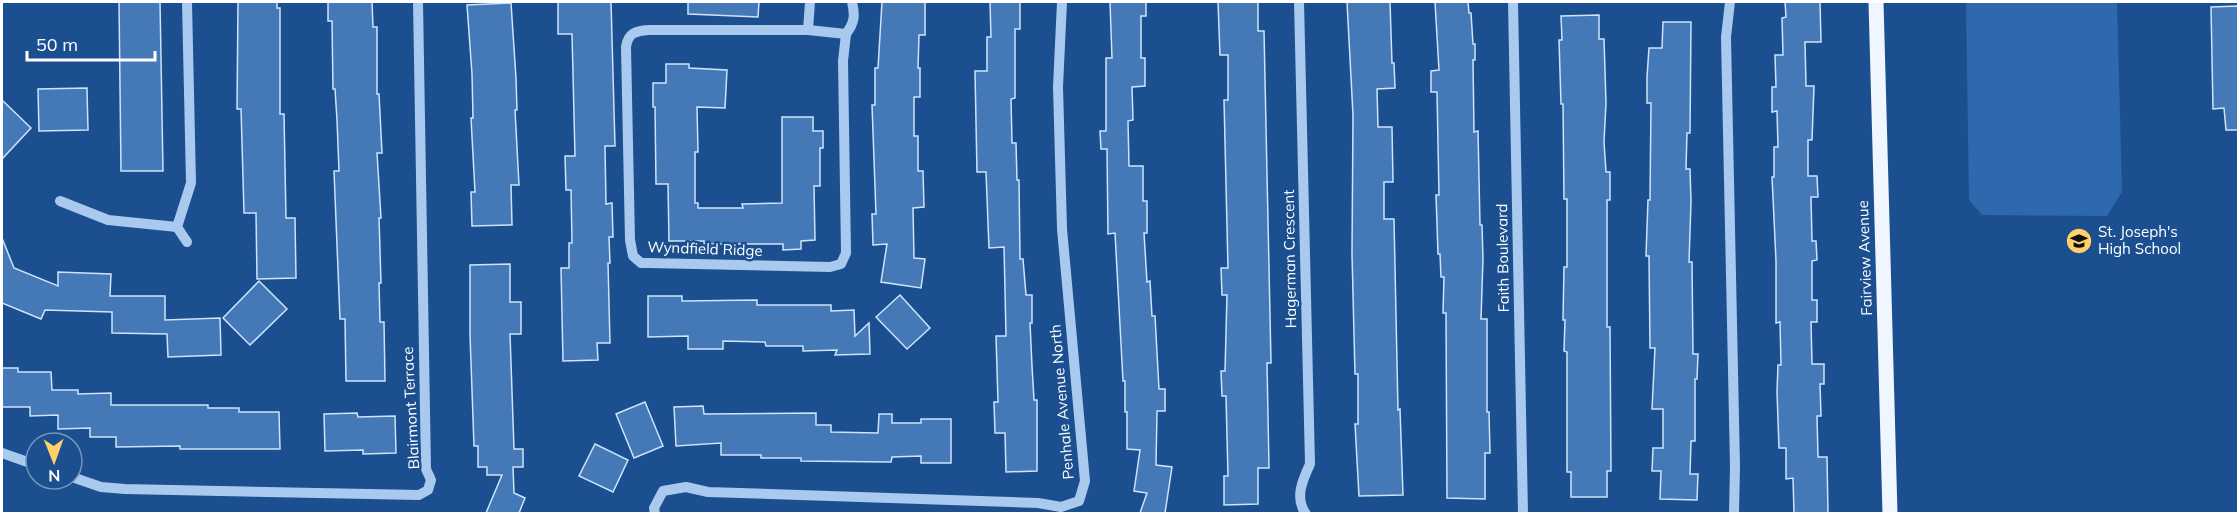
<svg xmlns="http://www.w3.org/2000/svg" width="2240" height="515" font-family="Mulish,sans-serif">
<rect width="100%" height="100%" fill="#1b4f8f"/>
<path fill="#2e69ad" d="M1966,2H2117L2122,192L2107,216L1982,215L1969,200Z"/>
<g fill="#4478b7" stroke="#cfe3fa" stroke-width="1.5">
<path d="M119,2H160L163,171H121Z"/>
<path d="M238,2H277V8H280V114H284L286,218H295L296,278L257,279L256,213H244L241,109H237Z"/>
<path d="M328,2H372L373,27H377V94H379L382,153H377L381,218H379L381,283H379L380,322H384L385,381H346L345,319H340L334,171H339L337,120L335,89H333L332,21H328Z"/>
<path d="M558,2H611L615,146H605L606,204L612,203L613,237H609L610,263H608L610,343H597L598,360L563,361L561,268H569V243H572L571,190H566L565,156H575L572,34H558Z"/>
<path d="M688,2H759L758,17L688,14Z"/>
<path d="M882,2H925V35H919L918,68H920V97H914V136H918V171H923L924,207L913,208L914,258L925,259L921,288L881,282L887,244L873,245L872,214H876L872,105H875V68H878Z"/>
<path d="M990,2H1020V29H1015V98L1011,99L1012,143H1016L1017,180H1019L1020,259H1023L1026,295H1032V323H1030L1032,366L1034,400H1037V471L1006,472L1005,433H995L994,402H998L996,336H1006L1004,247L989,248L986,172H977L975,71H987V37H991Z"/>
<path d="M1110,2H1146V16H1141V58H1145V86L1132,87L1133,120L1128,121L1129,166H1143V201H1147V233H1144L1147,282L1150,281L1152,316H1155L1159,389H1165V411H1157L1156,465L1172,467L1165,513H1140L1147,493L1134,491L1140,450L1127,449V412H1125V381H1123L1115,233L1108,234L1107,149H1101L1100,131H1106V58H1112Z"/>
<path d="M1218,2H1258V31H1264L1271,363H1267L1269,468H1258V504L1224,505V476H1228L1226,396H1222L1221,371H1225L1227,295H1222L1221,268H1228L1224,100H1228V55H1220Z"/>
<path d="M1347,2H1390L1392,63H1394L1395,88L1377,89L1378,127H1392L1393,182H1384V219H1394L1398,410L1400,409L1403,495L1359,496L1355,424H1358V374H1355L1352,254L1353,115Z"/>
<path d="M1435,2H1468L1469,13H1471L1473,44H1475V60H1473L1474,132L1478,131L1480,225H1482L1483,259L1481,319H1487V412H1489L1490,453H1485V499L1447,498L1446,313H1443L1444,277H1441L1440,254H1438L1436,195H1439L1437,92H1431V71L1439,70Z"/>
<path d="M1785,2H1820L1821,42H1805L1806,86H1814L1812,140H1808V176H1817L1818,197H1811L1812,241H1816L1817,260L1812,261V300H1817V322H1811L1812,364H1824V384H1820L1821,416H1817L1818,457H1827L1828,513H1794L1793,478L1786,479V448H1779L1777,392L1778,365H1781L1780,322L1776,323V261L1772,177H1774V147H1778L1777,111L1772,112V87H1776L1775,55H1783L1782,18L1786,17Z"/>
<path d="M511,3L516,78L517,110H515L519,185H511L512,225L472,226L471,192H475L471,118H473L472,74L467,5Z"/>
<path d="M2238,6V130H2226L2224,108L2213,109L2211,7Z"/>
<path d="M1599,15V39H1604L1606,103L1604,142L1606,172H1610V200H1607V327H1610L1611,471H1607V497H1571V472H1567V352L1564,351L1565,320H1563L1564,267H1567V199H1564L1563,104H1561L1559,40H1562L1561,16Z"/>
<path d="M1663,22H1691L1690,133H1687L1686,169H1690L1691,201L1689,262H1692L1693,354H1698L1697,379H1695V441H1691L1690,474H1698L1697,500L1660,499L1661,471H1652L1653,448H1663V409H1652L1655,348H1650L1649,256H1646L1648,200H1650L1651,103H1647V77L1649,48H1662Z"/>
<path d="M666,64H689V68L727,70L725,108L697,107L698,152H695V203H698V208H743L742,204L782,203V117H813V131H823V148H820V186H814L815,240L801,241V249L783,250V244H704V241H669L668,184H656L655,107H653V83H666Z"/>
<path d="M87,88L88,130L39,131L38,89Z"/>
<path d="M2,100L31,128L2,159Z"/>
<path d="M2,238L14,268L58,286V272L111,274L110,296H165V320L220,318L221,355L168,357L167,334L112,333V312L45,310L41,319L2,303Z"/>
<path d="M510,264V302H521V334H510L514,449H523V467H513L514,493L525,498L519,513H486L502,475H487V467H478V446H474L470,335V265Z"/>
<path d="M259,281L287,309L250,345L223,318Z"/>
<path d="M900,295L930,328L907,349L876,317Z"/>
<path d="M648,296H682V301L757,300V305H831V311L854,310L855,336L869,323L870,354L835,355L837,350L803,351V346H766L765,342L723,341V349H688V336L648,337Z"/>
<path d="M2,368H18V372H51L52,390H78V394L111,393V405H208V408H239V412H279L280,449H180V446L116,447V437H90V428L58,429V415L30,416V407H2Z"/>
<path d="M645,402L663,446L634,458L616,414Z"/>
<path d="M703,406L704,414L816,413V425H831V432L878,433L879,414H892V423H921V419H951V463H921V456L892,457L891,462L801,461V458H761V455H721V443L676,446L674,407Z"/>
<path d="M357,413L358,417L395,416L396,453L363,454V450L325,451L324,414Z"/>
<path d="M595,444L628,460L613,492L579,476Z"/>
</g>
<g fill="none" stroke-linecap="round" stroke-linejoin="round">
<g stroke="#a9c9ee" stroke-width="10">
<path d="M1299,2L1310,464C1303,479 1294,498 1306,514"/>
<path d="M1513,2L1523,514"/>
<path d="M1730,2L1726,37L1735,466L1734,514"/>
<path d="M649,30H808L846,34L843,61L846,253L841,264L830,267L648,263H641L633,256L630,240L626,47C628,33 635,31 649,30Z"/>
<path d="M808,30L810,2"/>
<path d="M846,34C855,22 855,15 852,2"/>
<path d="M60,201L108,220L177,227L191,183L187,2"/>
<path d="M177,227L187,242"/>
<path d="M2,453L36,465"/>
<path d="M72,477L101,487L125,489L419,495L428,490L431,480L426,469L418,2"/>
<path d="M655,514L654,508L663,491L686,487L708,492L1038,503L1061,507L1079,501L1085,481L1062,229L1058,87L1062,2"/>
</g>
<path stroke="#f0f6ff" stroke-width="15" d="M1876,2L1890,514"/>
</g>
<defs>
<g id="school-disc" transform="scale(1.35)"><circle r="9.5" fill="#ffd166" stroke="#1b4f8f"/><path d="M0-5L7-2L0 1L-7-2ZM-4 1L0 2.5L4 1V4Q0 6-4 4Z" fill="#111"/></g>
</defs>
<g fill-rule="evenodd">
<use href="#school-disc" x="2079" y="241"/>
</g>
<g text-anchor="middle" stroke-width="5" stroke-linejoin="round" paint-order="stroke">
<g font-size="15" fill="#fff" stroke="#1b4f8f" text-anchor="start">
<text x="2098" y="237">St. Joseph's<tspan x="2098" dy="17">High School</tspan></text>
</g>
<g font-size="15" fill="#fff" stroke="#1b4f8f">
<text transform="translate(705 249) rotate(2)" y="5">Wyndfield Ridge</text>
<text transform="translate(1503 258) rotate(-91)" y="5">Faith Boulevard</text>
<text transform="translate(1865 258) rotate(-92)" y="5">Fairview Avenue</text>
<text transform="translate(1290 259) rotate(-91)" y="5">Hagerman Crescent</text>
<text transform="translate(1062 402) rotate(-95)" y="5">Penhale Avenue North</text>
<text transform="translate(411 408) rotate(-93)" y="5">Blairmont Terrace</text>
</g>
</g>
<rect width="2240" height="515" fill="none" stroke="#ffffff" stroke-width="6"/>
<g transform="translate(54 461) rotate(179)"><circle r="28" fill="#1b4f8f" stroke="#7695bc" stroke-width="1.5"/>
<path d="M0-4.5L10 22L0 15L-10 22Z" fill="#ffd166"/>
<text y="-9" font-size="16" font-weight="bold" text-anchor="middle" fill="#ffffff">N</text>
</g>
<path d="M27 51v9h128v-9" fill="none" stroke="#ffffff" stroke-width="3"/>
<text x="36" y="51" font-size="18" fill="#ffffff" stroke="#1b4f8f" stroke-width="4.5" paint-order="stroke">50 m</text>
</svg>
